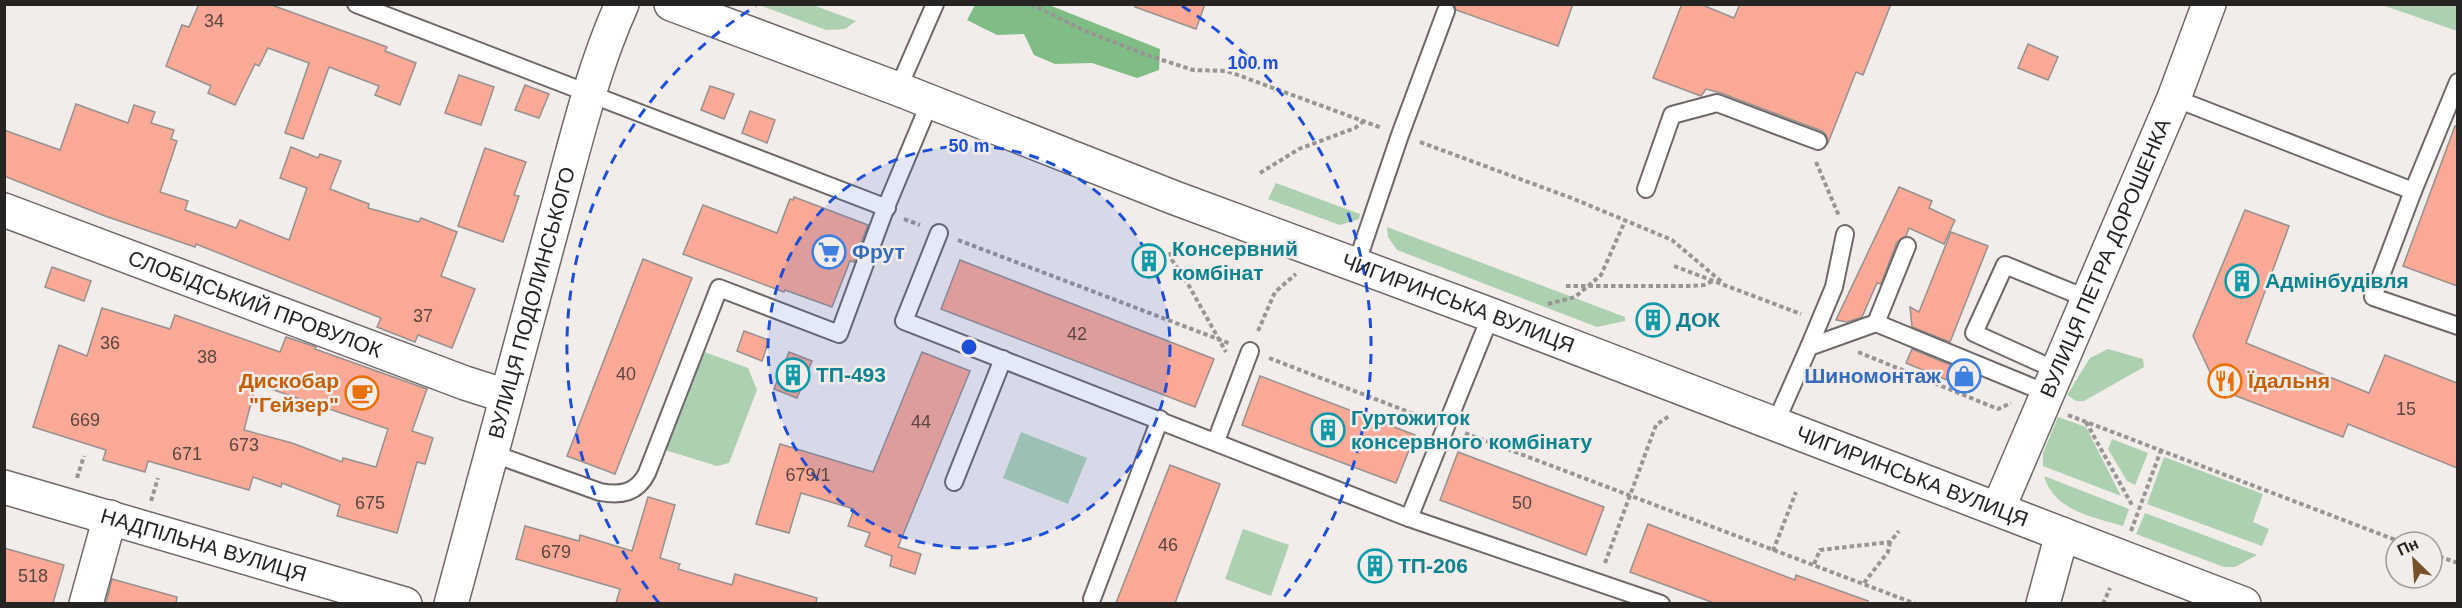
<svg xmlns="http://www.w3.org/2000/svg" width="2462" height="608" font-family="Helvetica,sans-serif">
<rect width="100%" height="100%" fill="#f2edeb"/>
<g fill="#add1b0">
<path d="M759,5H813L856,21L845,29L826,30Z"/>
<path d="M2382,5H2457V31Z"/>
<path d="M1276,183L1360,214L1359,219L1340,225L1268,199Z"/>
<path d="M1387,227L1625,317V321L1597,327L1397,250L1388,237Z"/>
<path d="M2108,349L2143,359L2144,367L2084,401H2076L2067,395L2090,358Z"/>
<path d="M702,351L748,368L757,390L729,463L717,466L665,450Z"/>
<path d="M2058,417L2086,427L2121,496L2043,466V453Z"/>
<path d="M1021,432L1087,458L1068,504L1003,478Z"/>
<path d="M2112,439L2148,453L2135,485L2127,481L2108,449Z"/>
<path d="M2164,457L2263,494L2253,522L2269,529L2262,546L2147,504Z"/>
<path d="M2044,476L2129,509L2123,526C2093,517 2054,511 2044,476Z"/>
<path d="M2145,513L2257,555L2235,567H2224L2136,534Z"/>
<path d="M1243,529L1289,545L1271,596L1225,579Z"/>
</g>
<path fill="#7fbc86" d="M975,5H1049L1160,49L1159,70L1137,78L1092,63L1055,64L1034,55L1024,34L997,35L967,20Z"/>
<g fill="#f9a996" stroke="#96918f" stroke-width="1.5" fill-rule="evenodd">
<path d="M199,4H269L387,47L385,51L416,63L400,105L375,95L379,86L329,67L303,139L285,133L309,63L268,48L259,66L255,64L235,105L208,93L211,86L166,66L182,25L189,27Z"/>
<path d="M1135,4H1205L1196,29L1135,7Z"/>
<path d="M1454,4H1573L1558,46L1456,10Z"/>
<path d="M1682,4H1700L1734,18L1740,4H1891L1863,75L1856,72L1828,143L1826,135L1822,131L1721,93L1706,89L1701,96L1653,78Z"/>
<path d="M2028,44L2058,57L2048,80L2018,68Z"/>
<path d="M459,75L494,87L481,125L445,113Z"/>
<path d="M525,85L549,94L539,118L515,110Z"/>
<path d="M710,86L734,94L724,119L701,110Z"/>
<path d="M76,104L128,123L134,105L155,112L151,123L174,130L171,139L177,141L160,192L188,201L185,210L236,228L240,220L289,240L307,188L280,178L291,147L318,158L320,154L341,161L330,189L369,204L368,208L419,222L421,218L457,232L441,276L475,289L452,348L418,335L415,342L377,327L381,318L196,244L195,247L105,216L4,176V130L60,150Z"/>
<path d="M750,111L775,120L767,143L742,133Z"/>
<path d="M2455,126L2457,127V286L2403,266Z"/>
<path d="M485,148L526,162L514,195L519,196L503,242L458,226Z"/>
<path d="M1899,187L1932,201L1929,208L1955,220L1944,244L1909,228L1906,236L1897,242L1881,284L1877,283L1862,317L1847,322L1836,320Z"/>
<path d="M794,197L868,225L854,262L850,261L832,307L785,290L784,292L683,254L703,205L777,233L790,199L793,200Z"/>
<path d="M2245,210L2289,226L2246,343L2369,393L2385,355L2457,383V468L2348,424L2343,437L2218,389L2193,336Z"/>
<path d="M1951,232L1988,246L1950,342L1912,327L1910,307L1919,312Z"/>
<path d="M643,259L692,278L615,474L567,456Z"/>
<path d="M960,260L1214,359L1195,407L941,309Z"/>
<path d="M52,267L91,281L84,301L45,287Z"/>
<path d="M102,308L170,329L175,315L280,352L286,337L316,347L315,349L427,389L412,431L433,438L425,464L417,462L397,533L337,516L340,505L282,483L281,487L253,477L249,490L148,461L145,472L103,460L106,450L33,427L59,345L87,356ZM256,384L388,429L376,467L343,458L342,462L292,443L244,430Z"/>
<path d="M744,331L769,340L762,361L737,351Z"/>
<path d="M1912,349L1975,375L1969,389L1906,363Z"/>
<path d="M789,352L812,361L797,398L774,389Z"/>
<path d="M922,352L970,371L898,547L921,554L915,574L890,566L892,556L865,546L870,533L848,526L854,509L801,493L789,533L756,524L780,444L873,472Z"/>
<path d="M1260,376L1415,435L1396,483L1242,425Z"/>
<path d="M1458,452L1604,507L1586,555L1440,500Z"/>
<path d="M1170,465L1220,484L1175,603H1116Z"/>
<path d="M648,497L675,505L660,558L680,564L678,569L732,585L735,574L817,598L816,603H616L620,589L516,559L525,526L579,541L580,535L632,551Z"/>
<path d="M1648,524L1795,580L1796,575L1868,601L1867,603H1714L1630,572Z"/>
<path d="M4,548L64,565L53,603H4Z"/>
<path d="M1368,551L1389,557L1381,581L1361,575Z"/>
<path d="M112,579L177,597L176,603H106Z"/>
</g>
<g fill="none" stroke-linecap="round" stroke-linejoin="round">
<g stroke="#6e6968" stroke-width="20">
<g id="lane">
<path d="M356,4L887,208"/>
<path d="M898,89L935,4"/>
<path d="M2174,98L2413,191L2458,82"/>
<path d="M1646,189L1672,115L1717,103L1818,141"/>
<path d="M2413,191L2373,297L2458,326"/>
<path d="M939,233L904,321L1409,518L1661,604"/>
<path d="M1356,265L1400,135L1446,11"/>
<path d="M1876,323L1907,246"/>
<path d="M1809,347L1834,287L1845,234"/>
<path d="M2058,371L1974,333L2005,265L2088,299"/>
<path d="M1775,424L1809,347L1876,323L2049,394"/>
<path d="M1216,441L1250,351"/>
<path d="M491,453L600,492C621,496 637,493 647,473L719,288L839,334L884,212L930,102"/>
<path d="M954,482L1003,359"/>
<path d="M1409,518L1491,315"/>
<path d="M1092,599L1160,419"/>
</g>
</g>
<g stroke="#6e6968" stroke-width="36">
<g id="street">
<path id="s1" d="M4,210L465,383L506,396"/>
<path id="s2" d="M4,487L405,604"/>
<path id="s3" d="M1998,509L2174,98L2209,4"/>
<path d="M86,604L110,517"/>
<path id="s4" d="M451,604C485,476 519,348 554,221C574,149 591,73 622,4"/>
</g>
</g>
<g stroke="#6e6968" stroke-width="36">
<g id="secondary">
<path id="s5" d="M671,4L898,89L1175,198L1491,315L2244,604"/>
<path d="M2043,604L2062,534"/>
</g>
</g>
<g stroke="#999594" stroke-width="4" stroke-dasharray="4.5 3" stroke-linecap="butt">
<path d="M1031,4L1083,30L1141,53L1193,70L1227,71L1382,128"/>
<path d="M1420,142L1574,199L1672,240L1723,283"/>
<path d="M1816,162L1839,216"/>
<path d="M1260,173L1299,149L1355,128L1364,121"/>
<path d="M904,219L920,225"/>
<path d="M958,240L1231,344"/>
<path d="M1170,252L1172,260L1188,284L1226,352"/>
<path d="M1674,266L1801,314"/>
<path d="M1566,286H1688L1704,285L1713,281"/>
<path d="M1548,304L1575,297L1601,275L1625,221"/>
<path d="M1258,331L1275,292L1296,274"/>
<path d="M1858,352L1998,409L2011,403"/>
<path d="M1269,358L1427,419"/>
<path d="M2068,415L2401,542"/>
<path d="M2086,422L2132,505"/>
<path d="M1465,433L1916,604"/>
<path d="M77,478L84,456"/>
<path d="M151,501L158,478"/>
<path d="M2131,531L2161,450"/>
<path d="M1773,551L1796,492"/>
<path d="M2432,554L2458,563"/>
<path d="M1605,563L1656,425L1669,416"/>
<path d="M1814,564L1820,550L1890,542L1899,531"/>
<path d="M1864,583L1888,552L1890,542"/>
<path d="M2103,604L2110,588"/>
</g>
<use href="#lane" stroke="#fff" stroke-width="16"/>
<use href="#street" stroke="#fff" stroke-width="33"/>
<use href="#secondary" stroke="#fff" stroke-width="33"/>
</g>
<circle cx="969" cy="347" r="201" fill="#1d4ed8" fill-opacity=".12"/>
<g fill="none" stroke="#1d4ed8" stroke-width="3" stroke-dasharray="10 8">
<circle cx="969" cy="347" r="201"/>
<path d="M659 603A402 402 0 0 1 756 6M1182 6A402 402 0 0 1 1279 603"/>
</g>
<defs>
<g id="supermarket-ring" transform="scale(1.725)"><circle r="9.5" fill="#f2edeb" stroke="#3f7fe0" stroke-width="1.5"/><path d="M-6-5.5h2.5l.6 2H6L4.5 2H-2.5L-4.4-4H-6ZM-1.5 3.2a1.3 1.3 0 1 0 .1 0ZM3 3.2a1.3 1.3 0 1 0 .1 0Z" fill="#3f7fe0"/></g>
<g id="building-ring" transform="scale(1.725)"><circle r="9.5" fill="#f2edeb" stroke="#0f9aa8" stroke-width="1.5"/><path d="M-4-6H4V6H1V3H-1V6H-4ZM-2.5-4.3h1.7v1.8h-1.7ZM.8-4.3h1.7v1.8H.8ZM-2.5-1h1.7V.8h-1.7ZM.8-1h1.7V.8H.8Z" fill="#0f9aa8"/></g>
<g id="shop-ring" transform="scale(1.725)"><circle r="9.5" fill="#f2edeb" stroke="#3f7fe0" stroke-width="1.5"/><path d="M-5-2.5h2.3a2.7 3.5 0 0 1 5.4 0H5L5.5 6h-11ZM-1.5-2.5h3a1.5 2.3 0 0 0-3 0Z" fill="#3f7fe0"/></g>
<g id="restaurant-ring" transform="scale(1.725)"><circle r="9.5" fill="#f2edeb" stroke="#e8710a" stroke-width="1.5"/><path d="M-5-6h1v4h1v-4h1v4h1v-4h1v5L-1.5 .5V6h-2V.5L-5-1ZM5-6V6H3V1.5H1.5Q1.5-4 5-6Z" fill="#e8710a"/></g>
<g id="cafe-ring" transform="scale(1.725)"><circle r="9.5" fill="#f2edeb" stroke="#e8710a" stroke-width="1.5"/><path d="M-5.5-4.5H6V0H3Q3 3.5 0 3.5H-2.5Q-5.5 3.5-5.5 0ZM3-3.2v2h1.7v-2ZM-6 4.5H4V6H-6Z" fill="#e8710a"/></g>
</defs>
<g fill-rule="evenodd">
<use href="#supermarket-ring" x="829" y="252"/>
<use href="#building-ring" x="1149" y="261"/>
<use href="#building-ring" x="2242" y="281"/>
<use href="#building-ring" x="1653" y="320"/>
<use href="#building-ring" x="793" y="375"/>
<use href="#shop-ring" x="1964" y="376"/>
<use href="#restaurant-ring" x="2225" y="381"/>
<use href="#cafe-ring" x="362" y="393"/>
<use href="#building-ring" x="1328" y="430"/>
<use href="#building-ring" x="1375" y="566"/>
</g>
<g text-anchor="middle" stroke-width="5" stroke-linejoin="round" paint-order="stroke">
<g font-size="18" fill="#5b4540">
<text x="214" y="27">34</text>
<text x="423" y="322">37</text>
<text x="1077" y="340">42</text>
<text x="110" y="349">36</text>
<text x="207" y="363">38</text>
<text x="626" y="380">40</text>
<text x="2406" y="415">15</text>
<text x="85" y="426">669</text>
<text x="921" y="428">44</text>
<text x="244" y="451">673</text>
<text x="187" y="460">671</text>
<text x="808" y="481">679/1</text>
<text x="370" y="509">675</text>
<text x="1522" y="509">50</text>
<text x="1168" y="551">46</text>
<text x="556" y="558">679</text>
<text x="33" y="582">518</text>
</g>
<g font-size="21" font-weight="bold" fill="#0d838f" stroke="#f2edeb" text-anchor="start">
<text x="1172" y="256">Консервний<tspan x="1172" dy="24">комбінат</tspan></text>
<text x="2265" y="288">Адмінбудівля</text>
<text x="1676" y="327">ДОК</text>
<text x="816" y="382">ТП-493</text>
<text x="1351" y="425">Гуртожиток<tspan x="1351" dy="24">консервного комбінату</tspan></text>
<text x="1398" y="573">ТП-206</text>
</g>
<g font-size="21" font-weight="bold" fill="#366cbe" stroke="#f2edeb" text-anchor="start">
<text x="852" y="259">Фрут</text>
<text x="1941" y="383" text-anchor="end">Шиномонтаж</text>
</g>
<g font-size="21" fill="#262423" stroke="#f2edeb">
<text dy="7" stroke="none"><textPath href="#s3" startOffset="273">ВУЛИЦЯ ПЕТРА ДОРОШЕНКА</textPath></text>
<text dy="7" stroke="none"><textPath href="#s4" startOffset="312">ВУЛИЦЯ ПОДОЛИНСЬКОГО</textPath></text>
<text dy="7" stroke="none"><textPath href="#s5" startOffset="842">ЧИГИРИНСЬКА ВУЛИЦЯ</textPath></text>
<text dy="7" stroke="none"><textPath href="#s1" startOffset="268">СЛОБІДСЬКИЙ ПРОВУЛОК</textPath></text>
<text dy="7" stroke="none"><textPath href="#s5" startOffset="1328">ЧИГИРИНСЬКА ВУЛИЦЯ</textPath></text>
<text dy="7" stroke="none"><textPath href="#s2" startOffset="208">НАДПІЛЬНА ВУЛИЦЯ</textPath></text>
</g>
<g font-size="21" font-weight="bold" fill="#c56008" stroke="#f2edeb" text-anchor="end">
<text x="339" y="388">Дискобар<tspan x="339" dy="24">"Гейзер"</tspan></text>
<text x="2248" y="388" text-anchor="start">Їдальня</text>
</g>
</g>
<circle cx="969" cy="347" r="9" fill="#1d4ed8" stroke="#f2edeb" stroke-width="3"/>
<g font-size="18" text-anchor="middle" font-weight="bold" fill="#1d4ed8" stroke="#f2edeb" stroke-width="5" stroke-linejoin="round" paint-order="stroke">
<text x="1253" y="69">100 m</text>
<text x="969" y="152">50 m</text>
</g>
<rect width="2462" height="608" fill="none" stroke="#262423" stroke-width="12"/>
<g transform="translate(2414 560) rotate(335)"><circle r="28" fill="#f2edeb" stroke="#a09d9b" stroke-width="1.5"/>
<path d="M0-4.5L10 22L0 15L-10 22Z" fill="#75522a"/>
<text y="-9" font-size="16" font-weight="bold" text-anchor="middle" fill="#262423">Пн</text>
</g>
</svg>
